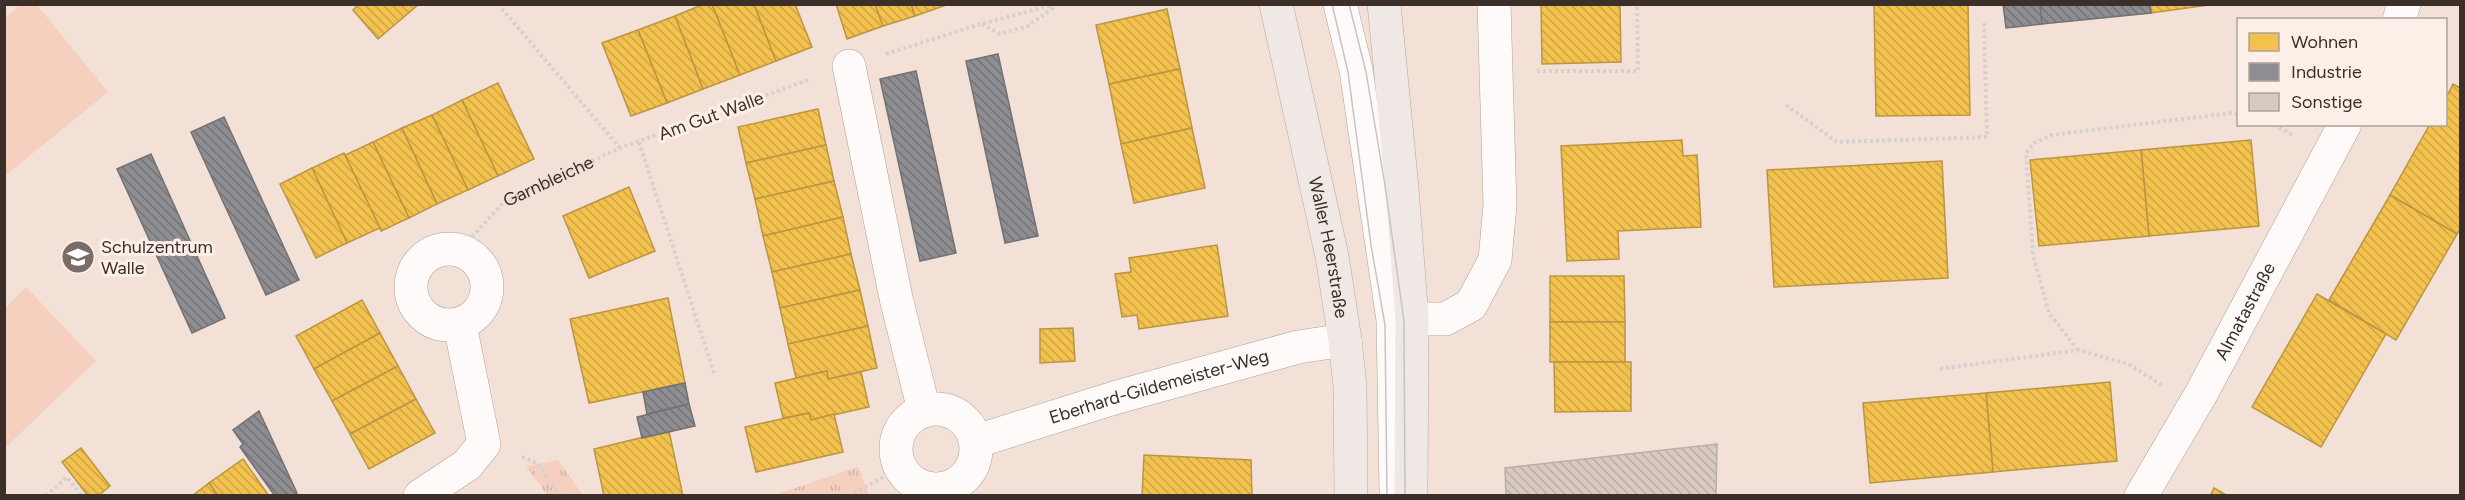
<svg xmlns="http://www.w3.org/2000/svg" width="2465" height="500" font-family="Figtree,sans-serif">
<defs>
<pattern id="grass-tufts" width="24" height="20" patternUnits="userSpaceOnUse" patternTransform="scale(1.5)"><rect width="24" height="20" fill="#f5d0bf"/><path d="M3 7l-1-3M5 7V3M7 7l1-3M15 17l-1-3M17 17v-4M19 17l1-3" fill="none" stroke="#d3b3a4"/></pattern>
<pattern id="homes-back-hatch" width="6" height="6" patternUnits="userSpaceOnUse" patternTransform="scale(1.5)"><rect width="6" height="6" fill="#f2c14e"/><path d="M-1 5l2 2M0 0l6 6M5-1l2 2" fill="none" stroke="#d0a644"/></pattern>
<pattern id="industry-back-hatch" width="6" height="6" patternUnits="userSpaceOnUse" patternTransform="scale(1.5)"><rect width="6" height="6" fill="#8d8d92"/><path d="M-1 5l2 2M0 0l6 6M5-1l2 2" fill="none" stroke="#747477"/></pattern>
<pattern id="building-back-hatch" width="6" height="6" patternUnits="userSpaceOnUse" patternTransform="scale(1.5)"><rect width="6" height="6" fill="#d8cac3"/><path d="M-1 5l2 2M0 0l6 6M5-1l2 2" fill="none" stroke="#baaea8"/></pattern>
</defs>
<rect width="100%" height="100%" fill="#f3e1d8"/>
<g fill="url(#grass-tufts)">
<path d="M558,460L583,495H547L526,466Z"/>
<path d="M858,467L869,495H774Z"/>
</g>
<g fill="#f5d0bf">
<path d="M21,4L37,5L108,92L5,176V18Z"/>
<path d="M26,287L96,361L5,448V308Z"/>
</g>
<g fill="url(#homes-back-hatch)" stroke="#bb9543" stroke-width="1.5">
<path d="M359,4H419L378,39L353,10Z"/>
<path d="M704,4H712L740,75L703,89L675,16Z"/>
<path d="M712,4H754L776,61L740,75Z"/>
<path d="M754,4H795L812,47L776,61Z"/>
<path d="M836,4H875L883,26L847,39Z"/>
<path d="M875,4H911L915,16L883,26Z"/>
<path d="M911,4H949L915,16Z"/>
<path d="M1541,4H1620L1621,62L1542,64Z"/>
<path d="M1874,4H1968L1970,115L1876,116Z"/>
<path d="M2150,4H2216L2151,13Z"/>
<path d="M1167,9L1180,69L1109,84L1096,25Z"/>
<path d="M675,16L703,89L667,103L638,30Z"/>
<path d="M638,30L667,103L631,116L602,43Z"/>
<path d="M1180,69L1192,128L1121,144L1109,84Z"/>
<path d="M498,83L534,159L498,176L462,100Z"/>
<path d="M2453,84L2460,88V229L2457,234L2390,195L2430,124H2446V98Z"/>
<path d="M462,100L498,176L468,190L432,115Z"/>
<path d="M818,109L826,145L746,163L738,127Z"/>
<path d="M432,115L468,190L437,204L402,128Z"/>
<path d="M402,128L437,204L409,218L373,142Z"/>
<path d="M1192,128L1205,188L1134,203L1121,144Z"/>
<path d="M1682,140L1683,156L1697,155L1701,227L1618,231L1619,259L1567,261L1561,146Z"/>
<path d="M2251,140L2259,226L2149,236L2141,150Z"/>
<path d="M373,142L409,218L381,231L345,155Z"/>
<path d="M826,145L834,181L755,199L746,163Z"/>
<path d="M2141,150L2149,236L2039,246L2030,160Z"/>
<path d="M344,153L380,228L347,243L312,168Z"/>
<path d="M1942,161L1948,278L1774,287L1767,170Z"/>
<path d="M312,168L347,243L316,258L280,184Z"/>
<path d="M834,181L843,217L763,236L755,199Z"/>
<path d="M629,187L655,251L589,278L563,216Z"/>
<path d="M2390,195L2457,234L2396,340L2329,300Z"/>
<path d="M843,217L851,254L772,272L763,236Z"/>
<path d="M1217,245L1228,316L1139,329L1137,315L1122,317L1115,274L1131,272L1129,258Z"/>
<path d="M851,254L860,290L780,308L772,272Z"/>
<path d="M1550,276H1624L1625,322H1550Z"/>
<path d="M860,290L868,326L788,344L780,308Z"/>
<path d="M2317,294L2386,334L2321,447L2252,407Z"/>
<path d="M668,298L685,383L589,403L570,319Z"/>
<path d="M362,300L380,333L314,369L296,336Z"/>
<rect x="1550" y="322" width="75" height="40"/>
<path d="M868,326L877,368L828,379L827,371L796,378L788,344Z"/>
<path d="M1073,328L1075,361L1040,363V329Z"/>
<path d="M380,333L398,366L332,401L314,369Z"/>
<path d="M1554,362H1631V411L1555,412Z"/>
<path d="M398,366L416,399L350,434L332,401Z"/>
<path d="M827,371L828,379L861,372L869,407L811,420L809,413L783,418L775,383Z"/>
<path d="M2110,382L2117,461L1993,472L1986,393Z"/>
<path d="M1986,393L1993,472L1870,483L1863,403Z"/>
<path d="M416,399L435,433L369,469L350,434Z"/>
<path d="M809,413L811,420L834,414L843,452L756,472L745,427Z"/>
<path d="M669,431L683,496H604L594,449Z"/>
<path d="M81,448L110,486L98,496H88L62,462Z"/>
<path d="M1144,455L1251,460L1252,496H1142Z"/>
<path d="M243,459L269,496H218L209,483Z"/>
<path d="M209,483L218,496H192Z"/>
<path d="M2214,488L2228,496H2210Z"/>
</g>
<g fill="url(#industry-back-hatch)" stroke="#747172" stroke-width="1.5">
<path d="M2003,4H2040L2042,24L2006,28Z"/>
<path d="M2040,4H2150L2151,13L2042,24Z"/>
<path d="M998,54L1038,236L1005,243L966,61Z"/>
<path d="M916,71L956,253L920,261L880,79Z"/>
<path d="M224,117L299,280L266,295L191,132Z"/>
<path d="M151,154L225,318L192,333L117,169Z"/>
<path d="M685,383L689,404L647,414L643,392Z"/>
<path d="M689,404L695,426L642,438L637,417Z"/>
<path d="M259,411L297,493L293,496H275L240,447L243,444L233,430Z"/>
</g>
<path fill="url(#building-back-hatch)" stroke="#bbaea6" stroke-width="1.5" d="M1717,444L1716,496H1506L1505,468Z"/>
<g fill="none" stroke-linecap="round" stroke-linejoin="round">
<g stroke="#afa19a" stroke-width="34">
<g id="minor">
<path d="M1340,4L1356,70L1393,320L1396,493"/>
<path d="M2399,20L2404,4"/>
<path d="M849,66L896,298L924,410"/>
<circle cx="449" cy="287" r="38"/>
<path d="M1412,319H1445L1471,305L1495,260L1500,205L1494,4"/>
<circle cx="936" cy="449" r="40"/>
<path id="s2" d="M977,441L1114,398L1298,347L1345,340"/>
<path d="M420,496L467,465L484,444L460,325"/>
<path id="s3" d="M2141,496L2201,394L2345,124"/>
</g>
</g>
<g stroke="#baa8a0" stroke-width="34">
<g id="major">
<path id="s4" d="M1276,4L1332,256L1345,340L1350,386L1351,496"/>
<path d="M1384,4L1402,188L1412,319L1411,496"/>
</g>
</g>
<g stroke="#d6d1ce" stroke-width="4" stroke-dasharray="3 3" stroke-linecap="butt">
<path d="M498,4L620,148"/>
<path d="M982,24L1000,34L1028,26L1054,7"/>
<path d="M886,54L981,24L1056,4"/>
<path d="M1537,71H1638L1637,4"/>
<path d="M1786,105L1837,142L1987,137L1984,22"/>
<path d="M2274,124L2294,136"/>
<path d="M639,142L714,373"/>
<path id="s1" d="M460,250L504,202L620,148L811,79"/>
<path d="M2078,350L2049,313L2033,255L2026,153L2034,143L2051,135L2232,113L2238,115"/>
<path d="M1940,369L2078,350L2128,364L2162,385"/>
<path d="M522,457L537,463L560,496"/>
<path d="M46,496L67,477L82,496"/>
<path d="M849,496L900,468"/>
</g>
<use href="#minor" stroke="#fdfaf9" stroke-width="33"/>
<use href="#major" stroke="#efe8e4" stroke-width="33"/>
<g stroke="#c8c4c2" stroke-width="1.5">
<path d="M1332,4L1348,72L1371,245L1385,325L1387,496"/>
<path d="M1349,4L1366,72L1384,179L1404,321L1405,496"/>
</g>
</g>
<defs>
<g id="school-disc" transform="scale(1.725)"><circle r="9.5" fill="#7b6d66" stroke="#fcefe8"/><path d="M0-5L7-2L0 1L-7-2ZM-4 1L0 2.5L4 1V4Q0 6-4 4Z" fill="#fff"/></g>
</defs>
<g fill-rule="evenodd">
<use href="#school-disc" x="78" y="257"/>
</g>
<g text-anchor="middle" stroke-width="6" stroke-linejoin="round" paint-order="stroke">
<g font-size="18" fill="#3b2f28" stroke="#fcefe8">
<text transform="translate(711 116) rotate(-20)" y="6">Am Gut Walle</text>
<text dy="6" stroke="none"><textPath href="#s1" startOffset="114">Garnbleiche</textPath></text>
<text dy="6" stroke="none"><textPath href="#s4" startOffset="249">Waller Heerstraße</textPath></text>
<text dy="6" stroke="none"><textPath href="#s3" startOffset="212">Almatastraße</textPath></text>
<text dy="6" stroke="none"><textPath href="#s2" startOffset="190">Eberhard-Gildemeister-Weg</textPath></text>
</g>
<g font-size="18" fill="#3b2f28" stroke="#fcefe8" text-anchor="start">
<text x="101" y="253">Schulzentrum<tspan x="101" dy="21">Walle</tspan></text>
</g>
</g>
<rect width="2465" height="500" fill="none" stroke="#3b2f28" stroke-width="12"/>
<rect x="2237" y="18" width="210" height="108" fill="#fcefe8" stroke="#afa29b" stroke-width="1.5"/>
<rect x="2249" y="33" width="30" height="18" fill="#f2c14e" stroke="#afa29b" stroke-width="1.5"/>
<text x="2291" y="48" font-size="18" fill="#3b2f28">Wohnen</text>
<rect x="2249" y="63" width="30" height="18" fill="#8d8d92" stroke="#afa29b" stroke-width="1.5"/>
<text x="2291" y="78" font-size="18" fill="#3b2f28">Industrie</text>
<rect x="2249" y="93" width="30" height="18" fill="#d8cac3" stroke="#afa29b" stroke-width="1.5"/>
<text x="2291" y="108" font-size="18" fill="#3b2f28">Sonstige</text>
</svg>
